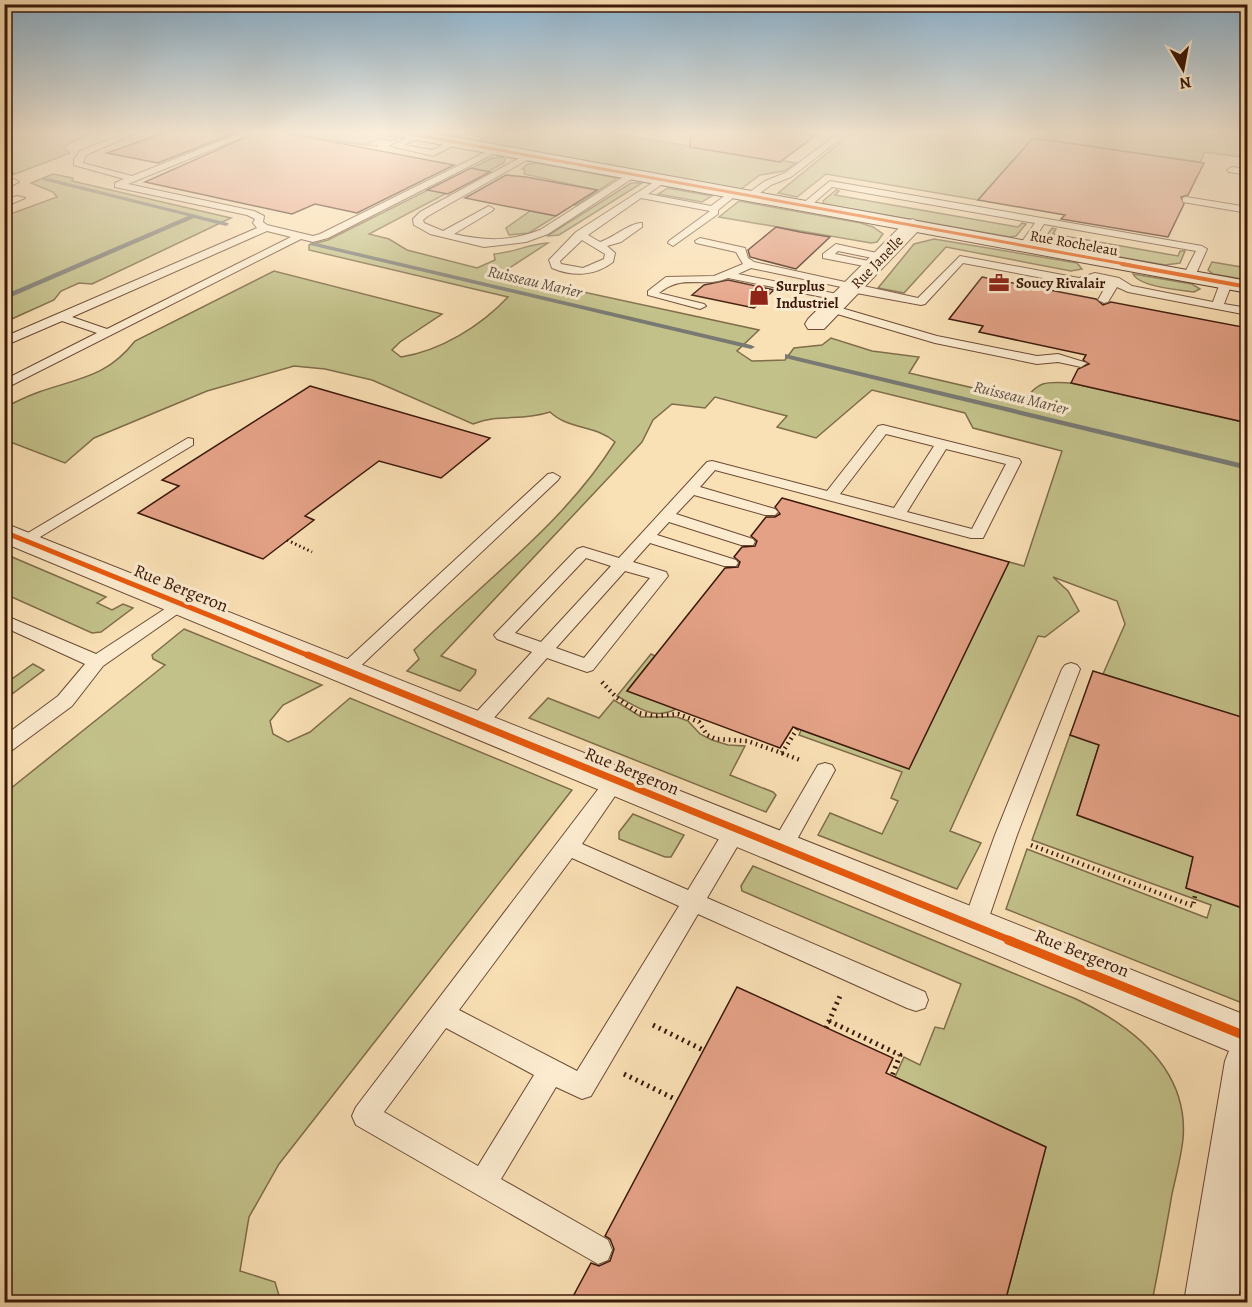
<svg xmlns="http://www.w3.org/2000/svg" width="1252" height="1307" font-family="Alegreya,serif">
<rect width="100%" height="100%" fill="#fae0b5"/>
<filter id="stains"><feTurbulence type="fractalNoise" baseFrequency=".00333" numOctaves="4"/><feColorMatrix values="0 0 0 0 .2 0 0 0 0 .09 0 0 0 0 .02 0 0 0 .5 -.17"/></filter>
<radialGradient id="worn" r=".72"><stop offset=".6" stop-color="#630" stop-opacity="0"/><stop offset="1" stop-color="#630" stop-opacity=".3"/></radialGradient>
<g fill="#c3c18a" stroke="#7f6c4a" stroke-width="1.5">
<path d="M4,132H84L87,135L63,147L70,153L5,178Z"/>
<path d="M281,132H368L399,138L391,141L379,139L364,145Z"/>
<path d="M428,132H601L796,163L784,171L760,175L741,189Z"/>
<path d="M853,132H1247V158L1205,152L1200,162L1033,138L978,200L826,174L797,197L778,193Z"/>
<path d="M502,157L505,159L504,163L369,234L389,239L407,250L477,268L495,260L494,254C513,253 528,244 548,243L500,274L759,330L737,351L752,361L785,360L794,348L822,345L831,338L872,351L919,357L909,373L1025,400C1039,380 1047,382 1071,383L1247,423V719L1103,674L1125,624L1117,601L1053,577L1068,591L1079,611L1045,637L1038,636L950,831L981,843L957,889L818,835L830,813L882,834L898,801L891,798L902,772L799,735L801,730L909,768L1009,562L1024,566L1062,451L973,428L965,413L872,390L816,438L777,427L787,416L715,397L705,408L672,404L653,420L642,442L441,656L476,670L475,674L460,691L407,671L419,659L414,650C482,583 565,523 615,442C596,425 569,430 550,412C520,422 501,413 473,424L372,380L325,369L294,366L207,391L94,438L65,463L5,440V407C16,402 27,396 39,392C79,378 107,377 135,341L274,271L442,314L400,342L392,350L401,357C440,351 481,326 508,297L309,250V245L328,240L492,158Z"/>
<path d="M537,163L617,178L577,205H573L597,190L524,174L525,170L522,169L528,164Z"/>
<path d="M53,174L73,178L72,181L231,218L92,284L79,283L61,291L54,300L5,322V216L57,197L53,192L31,183Z"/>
<path d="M631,183H642L559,235L547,236Z"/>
<path d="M668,188L712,196L702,202L658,194Z"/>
<path d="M836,190L839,191L835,195L1018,227L1022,223L1026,224L1016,236L1010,237L824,204L823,201Z"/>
<path d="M739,201L861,223L873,227L883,234L877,242L871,243L719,217Z"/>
<path d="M530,211L556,216L529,233L509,235L506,228Z"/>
<path d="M1052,228L1056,229L1053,234L1178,256L1180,251H1185L1180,263L1165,265L1046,244L1043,241Z"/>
<path d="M934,239L1077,263L1082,269L1071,271L946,247L904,293L878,288L914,244Z"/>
<path d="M1212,262L1247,268V280L1213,274L1208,270Z"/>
<path d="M1133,274L1192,284L1200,289L1194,292C1179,290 1140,287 1133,274Z"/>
<path d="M5,554L106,597L97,603L112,610L123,604L133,608L101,632L92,633L5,594Z"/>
<path d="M184,629L322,685L283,705L270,721L273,734L288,742L310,732L350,698L572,790L279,1164L249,1217L240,1271L275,1282L281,1302H5V793L165,665L153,659L152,655Z"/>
<path d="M651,654L655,656L627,691L676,709C653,721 636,706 617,696Z"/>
<path d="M33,664L44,670L12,694L5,695V684Z"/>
<path d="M548,698L599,718L614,700L641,717H677L688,721L700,734L712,740L728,745L745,746L730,775L773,792L776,795L766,812L529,718Z"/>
<path d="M1070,735L1099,745L1077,815L1193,857L1186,888L1247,910V1005L1006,909L1027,849L1207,918L1211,905L1032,840Z"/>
<path d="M633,814L684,835L671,857H665L619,839V832Z"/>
<path d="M753,866L1076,999C1132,1026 1189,1069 1183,1139C1181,1157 1176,1176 1172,1194C1166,1230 1159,1266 1152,1302H1005L1046,1147L895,1077L904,1057L920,1065L935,1027L944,1029L961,984L742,891L741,886Z"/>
</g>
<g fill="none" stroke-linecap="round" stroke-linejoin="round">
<g fill="#797973" fill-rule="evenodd">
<path d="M4,170L15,172L16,173L13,175L4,173Z"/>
<path d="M44,177L228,223L229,224L226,226L194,218L4,300V295L188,216L42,180Z"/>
<path d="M312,242L751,345L755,347L751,349L310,245L309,244Z"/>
<path d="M785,354L1248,465V470L785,358Z"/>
</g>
</g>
<g fill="#e4a186" stroke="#3b1809" stroke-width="1.5">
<path d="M166,132H237L158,163L107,153Z"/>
<path d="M257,132H281L454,165L357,213L315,204L292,214L145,182Z"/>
<path d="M691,132H820L780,162L690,147Z"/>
<path d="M1033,138L1204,163L1188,195L1181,197L1184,204L1168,237L1061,219L1065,215L978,200Z"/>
<path d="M471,168L490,172L448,194L427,190Z"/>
<path d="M506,175L526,177L597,190L556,216L465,198Z"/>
<path d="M776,227L800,232L830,237L796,269L750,257L748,250Z"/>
<path d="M982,277L1096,299L1103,305L1111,302L1248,328V423L1071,383L1078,369L1089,364L1083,360L1086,355L979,332L983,326L949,319Z"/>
<path d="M728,280L774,290L754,308L692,295L704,285Z"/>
<path d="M310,386L490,438L441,478L379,461L305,516L314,520L263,559L138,513L179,486L162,480Z"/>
<path d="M782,498L1009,562L909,769L793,727L780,748L627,691L725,568L738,567L740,562L734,557L742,547L755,546L757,541L751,536L766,517H775L780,514L775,507Z"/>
<path d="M1093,671L1248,719V910L1186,888L1193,857L1077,815L1099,745L1070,735Z"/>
<path d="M737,987L893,1058L886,1073L1046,1147L1005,1302H570L591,1263L599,1266L610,1261L614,1249L610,1239L605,1236Z"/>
</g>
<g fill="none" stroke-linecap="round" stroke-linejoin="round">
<g stroke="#6b4a34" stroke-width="2">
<g id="lane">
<path d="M128,132H139L86,155L83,163L132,176L243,132H255L128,184L254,211L264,216L263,222L267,225L313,236L320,234L494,148L501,150L328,238L313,242L301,239L4,389V380L97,333L62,321L4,346V337L257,228L253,223L255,219L247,215L115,187V183L124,179L74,165V159L80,151ZM267,231L291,237L107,329L72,317Z"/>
<path d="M418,132L421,137L404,145L432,150L453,140L460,142L433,156L391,146Z"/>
<path d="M840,132H849L791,177L771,185L753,198H747V194L765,181L785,173Z"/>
<path d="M527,154L534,156L428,216L423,220L424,223L443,231L489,206L494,209L492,211L454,234C485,241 509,242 540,230L631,172L639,174L548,234L526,242L484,247L430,234L414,225L413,219L420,212Z"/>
<path d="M1232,167L1248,169V175L1229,172L1227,170Z"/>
<path d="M660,178L668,180L648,194L711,206L731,191L739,193L718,210V214L673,246L668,243L669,241L710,211L641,198L588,235L600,242C613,238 631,222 642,223V227L621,242L607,246L615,253L613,262C595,276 573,277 552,268L549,260L576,232ZM582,240L605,254L604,259L583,268L561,264L560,261Z"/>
<path d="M14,179L19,182L4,189V182Z"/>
<path d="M830,181L1202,246L1207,249L1195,276L1189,279L1183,276L1196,251L1044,224L1028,248L1024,249L1019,246L1035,223L832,187L808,208H802V204Z"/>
<path d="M17,196L25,198L4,207V200Z"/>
<path d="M1186,197L1248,207V213L1183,202V198Z"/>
<path d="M700,238L745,248L748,258L754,262L918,298L960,256L1079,278L1095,273L1119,278L1132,286L1213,302L1220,283L1226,280L1232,283L1224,304L1248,308V315L1128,292L1117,287L1108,302L1104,303L1098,300L1108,282L1096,280L1080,285L963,263L925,304L921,305L851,292L846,288L751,268L738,274L842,295L848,298L842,301L728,278C701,289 684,273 659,293L704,304L706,306L700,309L648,295V291L666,277L714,276L743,264L736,252L696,243L695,241Z"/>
<path d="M836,244L886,255L887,257L882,260L838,251L835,254L878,263L879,265L874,268L823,258V254Z"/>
<path d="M831,305L937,336L1037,356L1058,354L1087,363L1081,367L1058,362L1037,364L935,343L827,311L825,309Z"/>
<path d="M883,425L1019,459L1021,462L983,538H971L715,470L700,487L775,509L778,512L775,515H765L694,495L676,514L753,539L755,542L753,545H741L669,522L657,535L736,560L738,563L736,566H724L650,543L633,562L666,572L668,576L593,670L587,672L547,658L484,729H470L467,724L470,719L532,652L497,639L494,635L577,549L583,547L619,558L707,462L712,461L827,491L878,426ZM886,434L934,446L894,508L840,494ZM946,449L1006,464L972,529L907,512ZM586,558L611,566L541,642L515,633ZM625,571L650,578L584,658L556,648Z"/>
<path d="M188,438L193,439V445L30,543L24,545L16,540Z"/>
<path d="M553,473L560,477L558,480L351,675H339L336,671L339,667L548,474Z"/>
<path d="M180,599L189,604L186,608L103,666L72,706L11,751L4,753V736L58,696L85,664L4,627V615L96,654Z"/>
<path d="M1071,663L1077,665L1080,669L1017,835L986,926L982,933L974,936L966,933L962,926L995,835L1062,669L1065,665Z"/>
<path d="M825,763L832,765L835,770L789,854L781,856L773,854L770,848L773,842L818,765Z"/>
<path d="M616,772L623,775L626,780L582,844L688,890L728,824L736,822L744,824L747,830L707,898L925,992L928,1000L925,1008L916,1011L907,1008L698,914L591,1096L582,1099L556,1087L501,1179L608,1240L612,1250L608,1260L598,1264L356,1125L352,1116L356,1107L609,775ZM572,858L679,906L577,1071L459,1010ZM446,1028L534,1075L478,1166L384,1112Z"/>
</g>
</g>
<g stroke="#6b4a34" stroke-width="2">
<g id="street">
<path d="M913,219L922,225L920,229L824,329H808L805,324L808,319L906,221Z"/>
<path d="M4,523L1248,1016V1236L1238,1302H1184L1225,1061L1229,1051L4,543Z"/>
</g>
</g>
<g stroke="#3b1809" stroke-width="2">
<path id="secondary" d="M392,132H426L1248,281V293L400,137Z"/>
</g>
<path stroke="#3b1809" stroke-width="2" stroke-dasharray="1 1.5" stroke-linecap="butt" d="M324,140L377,146"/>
<path stroke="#3b1809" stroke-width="3" stroke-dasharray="1.5 3" stroke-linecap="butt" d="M287,540L312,552"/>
<g stroke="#3b1809" stroke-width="4.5" stroke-dasharray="1.5 4" stroke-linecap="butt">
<path d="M602,682L616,697L638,713L655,716L678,714L699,722L707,735L716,739L747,741L782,753L797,729"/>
<path d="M782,753L800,760"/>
<path d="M1031,845L1193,906L1196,891"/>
</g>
<g stroke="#3b1809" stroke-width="5" stroke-dasharray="2 4.5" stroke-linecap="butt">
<path d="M829,1021L900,1055L892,1076"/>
<path d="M653,1025L703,1050"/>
<path d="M826,1028L840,996"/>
<path d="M624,1074L677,1100"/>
</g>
<use href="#lane" fill="#fcebcf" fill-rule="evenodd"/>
<use href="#street" fill="#fcebcf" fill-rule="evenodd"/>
<use href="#secondary" fill="#fcebcf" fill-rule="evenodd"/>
<g stroke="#fcebcf" stroke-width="5">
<path id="cycleway-far4" d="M400,132L1130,265"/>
</g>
<g stroke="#fcebcf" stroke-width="6">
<path id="cycleway-far3" d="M1122,264L1248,287"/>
</g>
<g stroke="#fcebcf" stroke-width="8">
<path id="cycleway-far2" d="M4,532L312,657"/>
</g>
<g stroke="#fcebcf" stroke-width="10">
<path id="cycleway-far1" d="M308,655L1012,941"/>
</g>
<g stroke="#fcebcf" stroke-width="13">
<path id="cycleway" d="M1008,940L1248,1037"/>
</g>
<use href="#cycleway-far4" stroke="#e8590c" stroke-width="3"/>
<use href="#cycleway-far3" stroke="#e8590c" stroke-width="4"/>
<use href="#cycleway-far2" stroke="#e8590c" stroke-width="5"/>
<use href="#cycleway-far1" stroke="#e8590c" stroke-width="7"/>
<use href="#cycleway" stroke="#e8590c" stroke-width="9"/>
</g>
<linearGradient id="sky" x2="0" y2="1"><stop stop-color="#8cb6d5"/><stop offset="0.42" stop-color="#fdf1de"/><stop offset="1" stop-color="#fdf1de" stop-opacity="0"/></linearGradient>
<rect width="1252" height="315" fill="url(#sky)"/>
<defs>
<g id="office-bare" transform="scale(1.62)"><path d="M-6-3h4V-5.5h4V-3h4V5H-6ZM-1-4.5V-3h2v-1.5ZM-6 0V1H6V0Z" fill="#8f2418" stroke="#fcebcf" stroke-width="2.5" paint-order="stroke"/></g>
<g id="shop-bare" transform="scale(1.62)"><path d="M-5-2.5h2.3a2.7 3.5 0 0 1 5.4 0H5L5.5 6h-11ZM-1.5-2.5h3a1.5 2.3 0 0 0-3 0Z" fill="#8f2418" stroke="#fcebcf" stroke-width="2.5" paint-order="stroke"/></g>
</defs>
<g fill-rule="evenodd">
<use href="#office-bare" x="999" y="283"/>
<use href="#shop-bare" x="759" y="295"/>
</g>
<g text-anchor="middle" stroke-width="6" stroke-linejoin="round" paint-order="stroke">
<g font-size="15" fill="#3b1809" stroke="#fcebcf">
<text transform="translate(1074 243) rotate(10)" y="5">Rue Rocheleau</text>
<text transform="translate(877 262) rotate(-46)" y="5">Rue Janelle</text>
</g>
<g font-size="15" font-weight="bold" fill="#3b1809" stroke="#fcebcf" text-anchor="start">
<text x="1016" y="288">Soucy Rivalair</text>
<text x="776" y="291">Surplus<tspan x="776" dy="17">Industriel</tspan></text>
</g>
<g font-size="16" font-style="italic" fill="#5f5147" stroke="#fcebcf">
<text transform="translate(535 281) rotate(13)" y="6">Ruisseau Marier</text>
<text transform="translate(1021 397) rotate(14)" y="6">Ruisseau Marier</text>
</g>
<g font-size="18" fill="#3b1809" stroke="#fcebcf">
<text transform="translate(181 588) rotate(22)" y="6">Rue Bergeron</text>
<text transform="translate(632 771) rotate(22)" y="6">Rue Bergeron</text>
<text transform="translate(1082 953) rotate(22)" y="6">Rue Bergeron</text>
</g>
</g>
<rect width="1252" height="1307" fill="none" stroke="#fae0b5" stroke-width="24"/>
<rect x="6" y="6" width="1240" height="1295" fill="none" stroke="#3b1809" stroke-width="3"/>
<rect x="12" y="12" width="1228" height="1283" fill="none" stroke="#3b1809" stroke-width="1.5"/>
<g transform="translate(1183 69) rotate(170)" stroke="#fcebcf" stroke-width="4.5" paint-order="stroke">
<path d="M0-4.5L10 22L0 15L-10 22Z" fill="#3b1809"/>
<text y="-9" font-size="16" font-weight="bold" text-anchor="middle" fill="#3b1809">N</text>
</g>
<rect width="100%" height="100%" filter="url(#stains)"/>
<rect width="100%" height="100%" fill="url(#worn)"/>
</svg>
